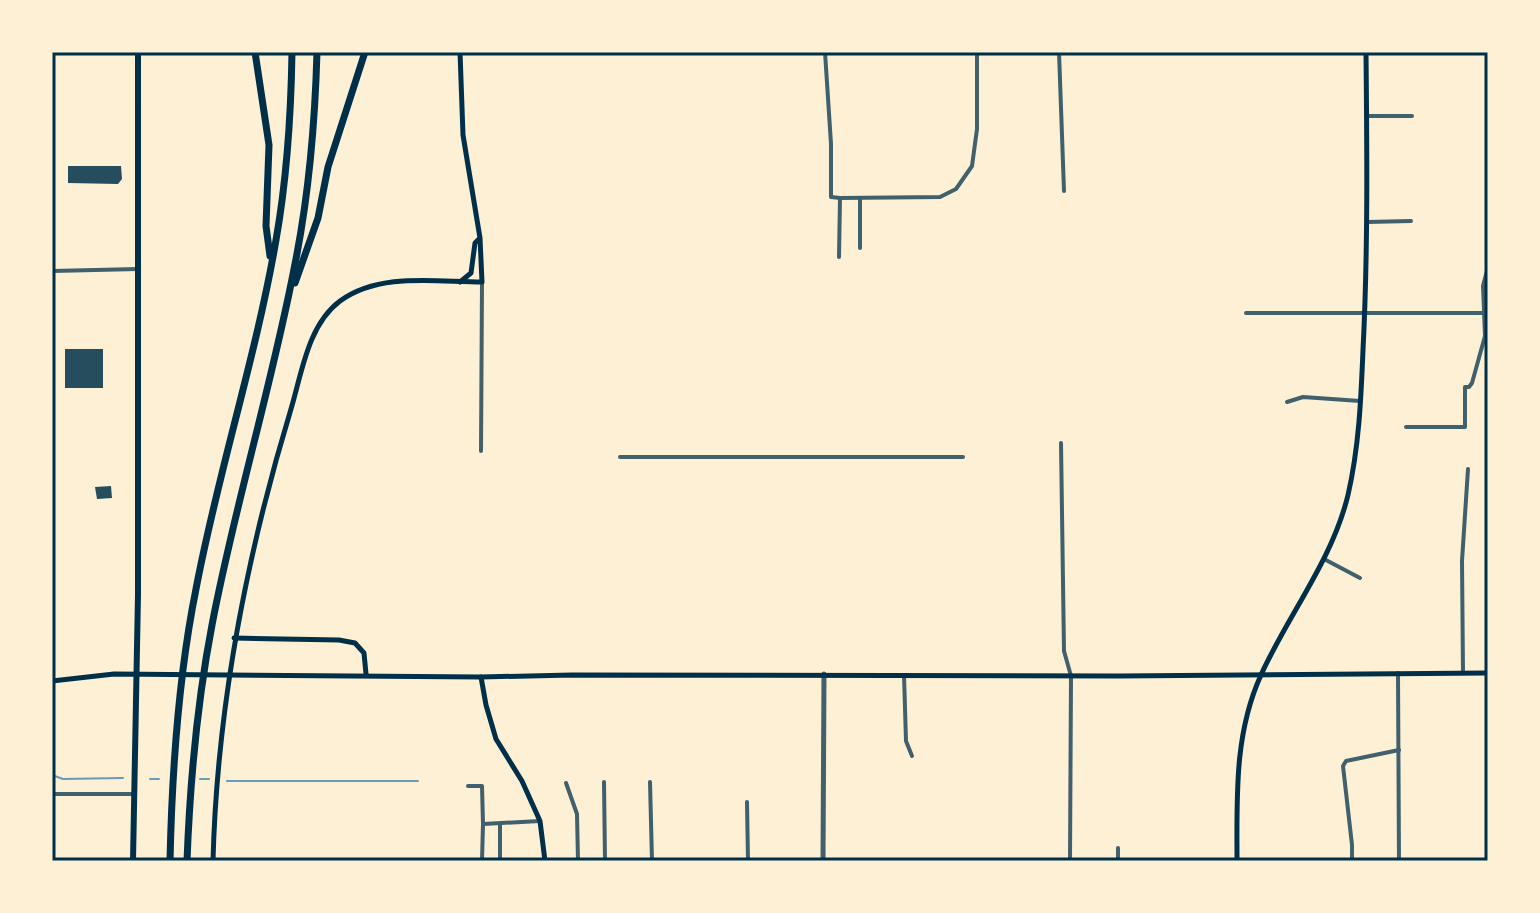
<svg xmlns="http://www.w3.org/2000/svg" width="1540" height="913" font-family="Lato,sans-serif">
<rect width="100%" height="100%" fill="#fdf0d5"/>
<g fill="none" stroke-linecap="round" stroke-linejoin="round">
<g stroke="#669bbc" stroke-width="2">
<path d="M52,775L63,779L123,778"/>
<path d="M150,779H159"/>
<path d="M200,779H209"/>
<path d="M227,781H418"/>
</g>
</g>
<g fill="#264d5e">
<path d="M68,166H121L122,179L118,184L68,183Z"/>
<rect x="65" y="349" width="38" height="39"/>
<path d="M111,486L112,498L97,499L95,487Z"/>
</g>
<g fill="none" stroke-linecap="round" stroke-linejoin="round">
<g stroke="#3f606c" stroke-width="4">
<path d="M825,52L831,144V197L840,198L940,197L956,189L972,166L977,129V52"/>
<path d="M1059,52L1064,191"/>
<path d="M1366,116H1412"/>
<path d="M860,198V248"/>
<path d="M1367,222L1411,221"/>
<path d="M839,257L840,198"/>
<path d="M52,271L138,269"/>
<path d="M1246,313H1483"/>
<path d="M1287,402L1303,397L1360,401"/>
<path d="M1406,427H1465V387H1469L1472,383L1485,336L1483,286L1488,267"/>
<path d="M1061,443L1064,651L1071,676L1070,861"/>
<path d="M481,451L482,282"/>
<path d="M620,457H963"/>
<path d="M1324,559L1360,578"/>
<path d="M1398,673L1399,861"/>
<path d="M1463,673L1462,561L1468,469"/>
<path d="M904,675L906,741L912,756"/>
<path d="M604,782L605,861"/>
<path d="M650,782L652,861"/>
<path d="M566,783L577,814L578,861"/>
<path d="M468,786H482L483,824"/>
<path d="M52,794H133"/>
<path d="M747,802L748,861"/>
<path d="M500,824V861"/>
<path d="M1118,848V861"/>
<path d="M482,861L483,824L540,821"/>
<path d="M1352,861V845L1343,766L1346,761L1399,750"/>
</g>
<path stroke="#3f606c" stroke-width="5" d="M823,861L824,674"/>
<g stroke="#003049" stroke-width="5">
<path d="M460,282L471,273L475,243L479,239"/>
<path d="M234,638L339,640L355,643L364,653L366,674"/>
<path d="M481,677L486,705L496,739L522,781L540,821L545,861"/>
<path d="M52,681L114,674L481,677L572,675L1119,676L1488,673"/>
<path d="M213,861C217,706 246,557 291,409C302,372 308,325 340,301C380,272 436,282 482,282L480,238L463,135L460,52"/>
<path d="M1237,861C1237,798 1234,734 1261,675C1288,615 1332,561 1348,495C1359,447 1361,399 1363,350C1368,251 1367,151 1366,52"/>
</g>
<path stroke="#003049" stroke-width="6" d="M133,861L138,594V52"/>
<g stroke="#003049" stroke-width="7">
<path d="M255,52L269,145L266,226L270,256"/>
<path d="M295,283L318,218L328,167L365,52"/>
<path d="M170,861C172,770 178,678 196,589C218,472 256,357 276,240C287,178 291,115 292,52"/>
<path d="M187,861C190,782 197,703 212,625C235,504 272,385 295,264C309,194 315,123 317,52"/>
</g>
</g>
<rect width="1540" height="913" fill="none" stroke="#fdf0d5" stroke-width="108"/>
<rect x="54" y="54" width="1432" height="805" fill="none" stroke="#003049" stroke-width="3"/>
</svg>
